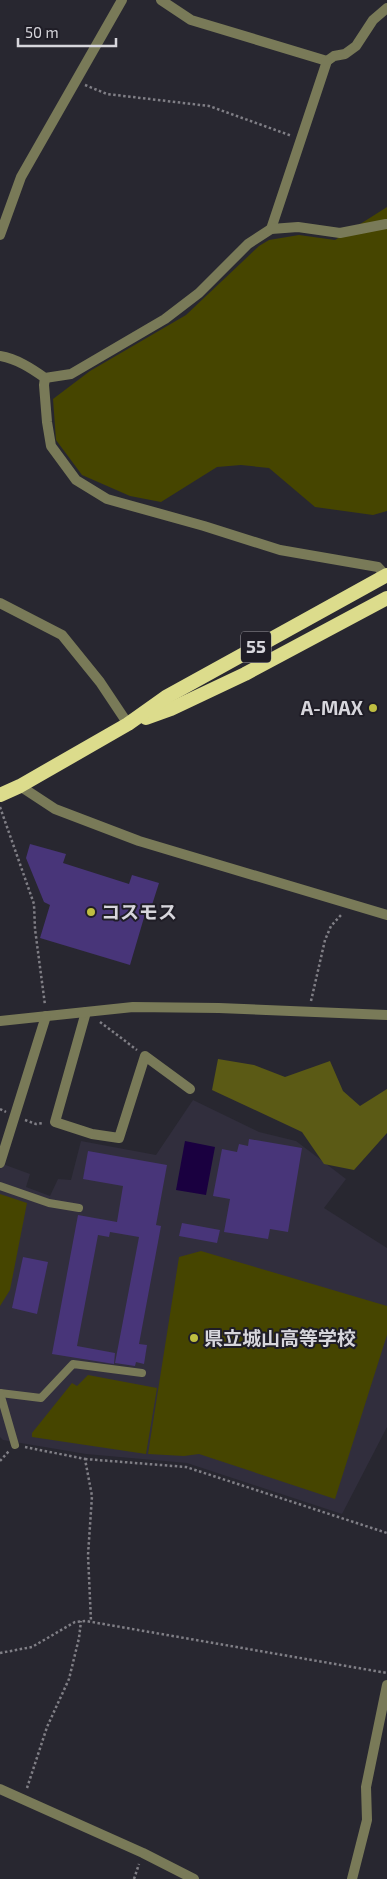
<svg xmlns="http://www.w3.org/2000/svg" width="387" height="1879" font-family="'Exo 2','Noto Sans JP',sans-serif">
<rect width="100%" height="100%" fill="#282730"/>
<path fill="#312e3d" d="M193,1100L259,1132L296,1141L346,1179L324,1208L387,1248V1427L342,1514L187,1463L86,1454L3,1440L0,1437V1163L30,1174L26,1187L50,1196L58,1179L71,1180L81,1141L156,1155Z"/>
<g fill="#464500">
<path d="M387,207V511L373,515L315,507L269,468L241,465L217,467L161,502L130,496L82,475L56,440L53,399L90,371L186,315L259,246L269,240L299,235L335,240Z"/>
<path d="M0,1194L27,1203L10,1290L0,1306Z"/>
<path d="M201,1251L387,1306V1335L335,1499L199,1454L184,1456L148,1454L179,1257Z"/>
<path d="M88,1375L157,1388L146,1454L32,1437V1433L72,1383L77,1386Z"/>
</g>
<path fill="#5b5a15" d="M218,1059L254,1065L285,1077L330,1061L343,1091L360,1106L387,1089V1133L354,1170L324,1164L302,1132L212,1090Z"/>
<path fill="#1a0040" d="M185,1141L215,1147L206,1195L176,1190Z"/>
<g fill="#483579">
<path d="M30,844L66,854L63,863L129,884L132,875L159,883L152,905L148,904L130,965L40,938L50,905L44,902L26,858Z"/>
<path d="M249,1139L302,1148L288,1232L270,1229L268,1239L224,1232L230,1199L213,1196L222,1149L237,1152L239,1144L248,1146Z"/>
<path d="M88,1151L167,1165L156,1225L161,1226L139,1344L147,1345L144,1364L136,1362L135,1366L115,1363L139,1237L110,1232L109,1237L98,1235L77,1346L115,1353L114,1364L52,1354L78,1215L117,1222L123,1186L83,1179Z"/>
<path d="M182,1223L220,1230L217,1243L179,1236Z"/>
<path d="M23,1257L48,1262L37,1314L12,1308Z"/>
</g>
<g fill="none" stroke-linecap="round" stroke-linejoin="round">
<g stroke="#807f86" stroke-width="2.5" stroke-dasharray="2.5 2.5" stroke-linecap="butt">
<path d="M85,85L107,94L209,106L292,136"/>
<path d="M0,807L34,904L35,929L45,1005"/>
<path d="M311,1001L325,940L331,926L342,914"/>
<path d="M100,1022L137,1050"/>
<path d="M0,1109L6,1112"/>
<path d="M25,1120L36,1124L44,1123"/>
<path d="M25,1447L85,1459L92,1496L88,1555L91,1621"/>
<path d="M85,1459L186,1467L387,1533"/>
<path d="M0,1461L9,1451"/>
<path d="M0,1653L32,1647L75,1622L86,1621L387,1673"/>
<path d="M27,1788L47,1727L69,1679L79,1638L81,1621"/>
<path d="M134,1879L139,1864"/>
</g>
<g stroke="#797a58" stroke-width="8">
<path d="M0,1186L49,1203L79,1208"/>
<path d="M0,1393L41,1398L73,1364L142,1373"/>
<path d="M0,1393L15,1445"/>
</g>
<g stroke="#797a58" stroke-width="10">
<path d="M161,0L191,20L327,61"/>
<path d="M271,229L327,61L334,56L345,54L356,46L373,20L387,8"/>
<path d="M0,235L21,177L122,0"/>
<path d="M0,356C17,359 31,368 45,378L71,374L165,319L199,293L248,244L271,229L298,227L340,233L386,224"/>
<path d="M45,378L44,385L47,422L51,446L76,480L107,499L204,526L280,550L378,567L387,577"/>
<path d="M0,603L62,635L100,682L128,724"/>
<path d="M86,1012L55,1122L92,1134L119,1138L145,1056L190,1089"/>
<path d="M0,1021L133,1007L219,1008L387,1015"/>
<path d="M0,1163L46,1016"/>
<path d="M0,1789L143,1853L194,1879"/>
<path d="M352,1879L367,1820L366,1787L387,1685"/>
</g>
<path stroke="#797a58" stroke-width="10" d="M20,786L55,809L139,841L387,915"/>
<g stroke="#dcdc8c" stroke-width="14">
<path d="M146,718L171,709L245,674L387,598"/>
<path d="M0,795L20,786L128,724L166,697L387,575"/>
</g>
</g>
<g fill="#bfbe41" stroke="#1f1d26" stroke-width="2">
<circle cx="373" cy="708" r="5"/>
<circle cx="91" cy="912" r="5"/>
<circle cx="194" cy="1338" r="5"/>
</g>
<g text-anchor="middle" stroke-width="4" stroke-linejoin="round" paint-order="stroke">
<rect fill="#1f1d26" stroke="#a09ea5" stroke-width="1" x="241" y="631.5" width="30" height="31" rx="4"/>
<g font-size="18" font-weight="bold" fill="#d7d6dc">
<text x="256" y="653">55</text>
</g>
<g font-size="19" font-weight="bold" fill="#d7d6dc" stroke="#1f1d26" text-anchor="start">
<text x="363" y="715" text-anchor="end">A-MAX</text>
<text x="101" y="919">コスモス</text>
<text x="204" y="1345">県立城山高等学校</text>
</g>
</g>
<path d="M18 38v8h98v-8" fill="none" stroke="#d7d6dc" stroke-width="2.5"/>
<text x="25" y="38" font-size="15" fill="#d7d6dc" stroke="#1f1d26" stroke-width="4" paint-order="stroke">50 m</text>
</svg>
